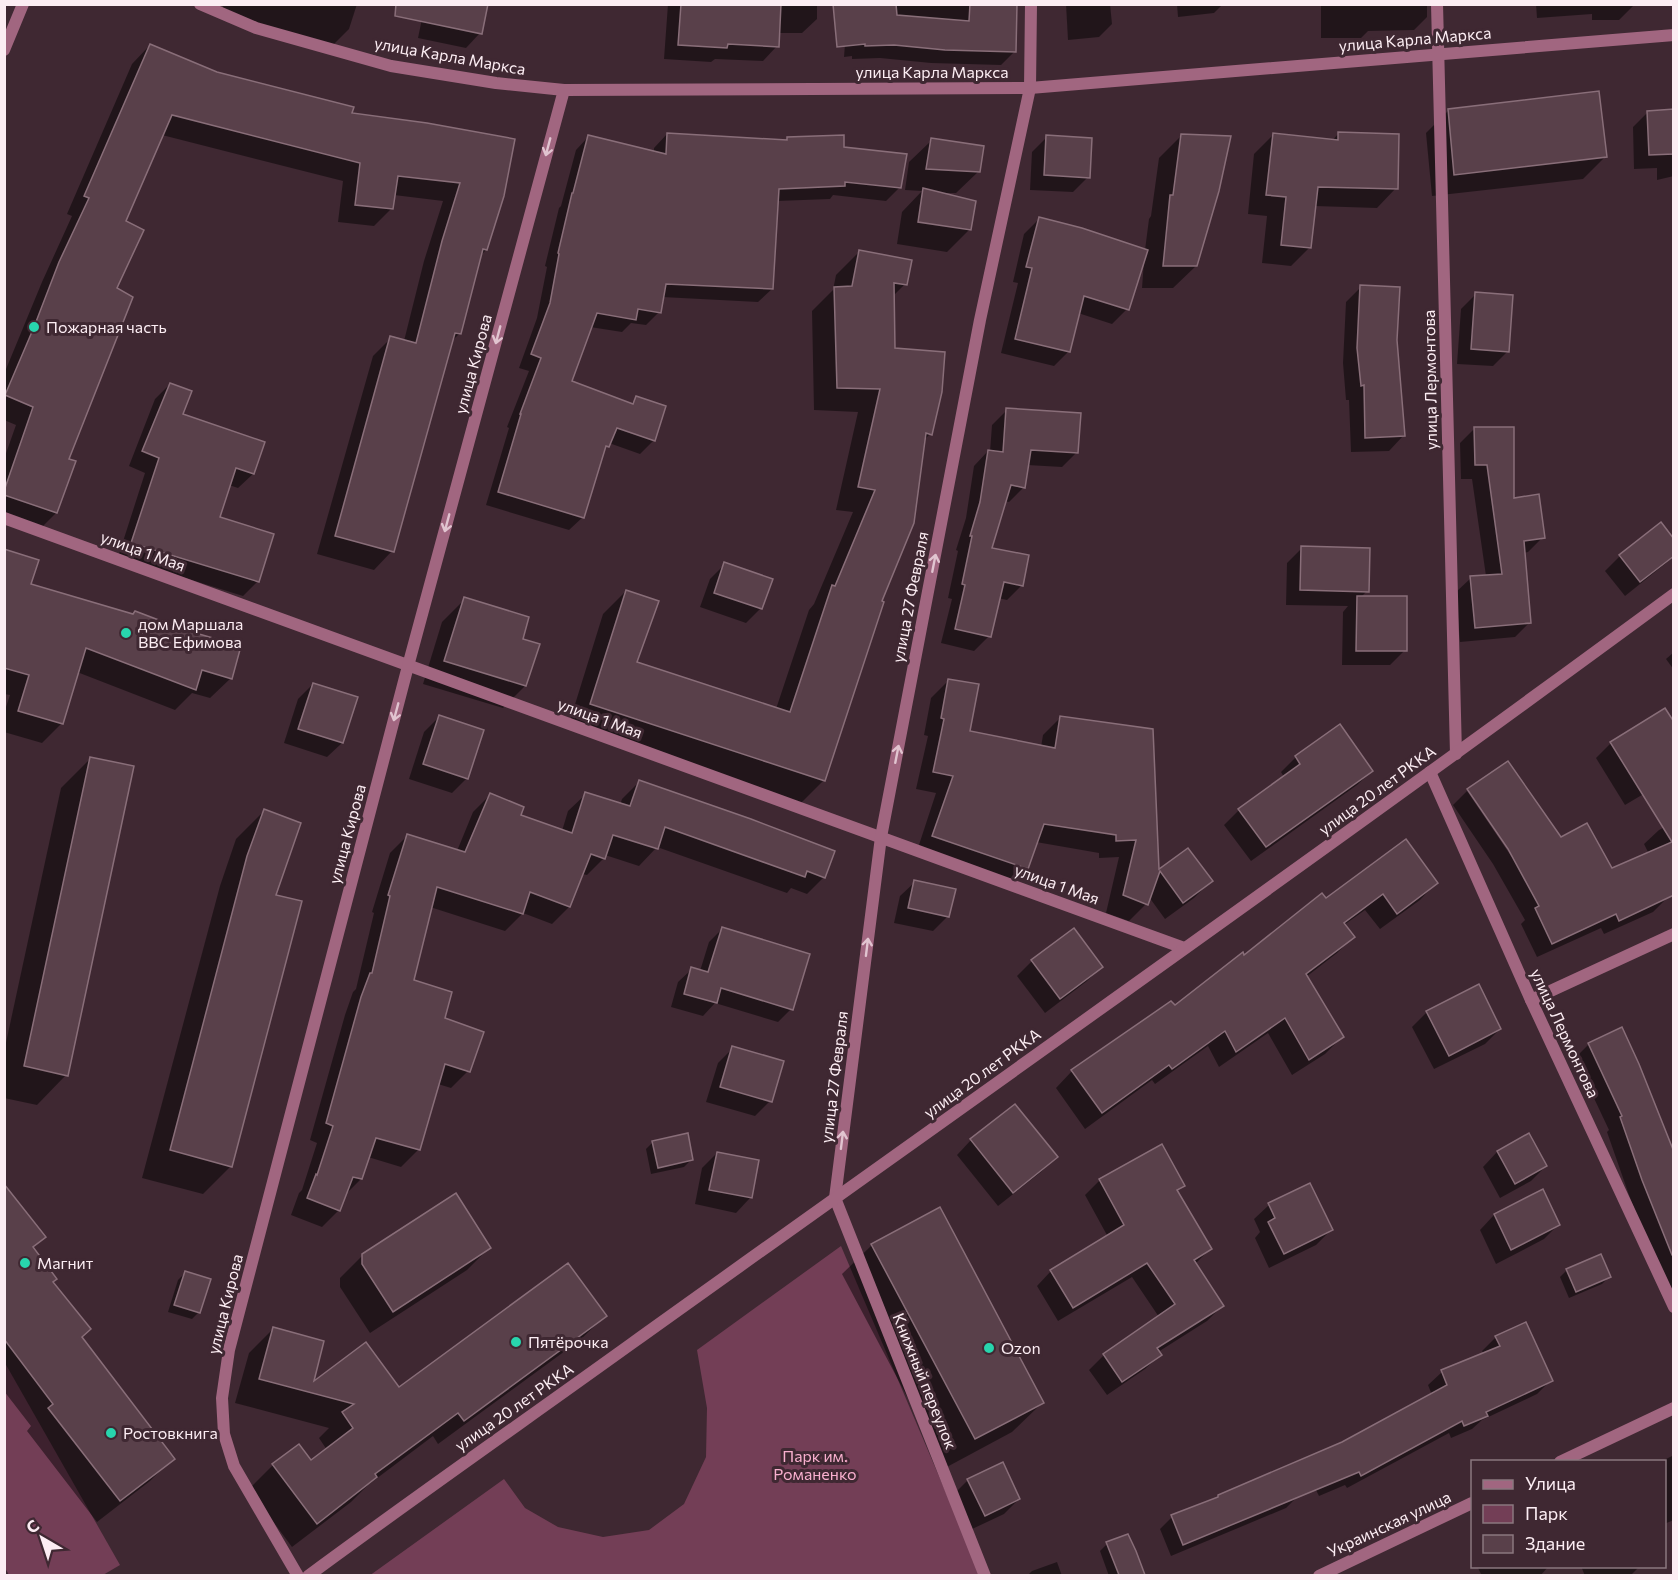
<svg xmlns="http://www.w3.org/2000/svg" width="1678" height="1580" font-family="Commissioner,sans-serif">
<rect width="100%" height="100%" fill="#3f2832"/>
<g fill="#733e56">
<path d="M841,1246L981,1575L369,1576L504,1479L525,1508L558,1527L603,1537L649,1530L684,1504L706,1457L707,1408L697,1350Z"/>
<path d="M5,1363L120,1565L103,1575H9L5,1568Z"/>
</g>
<g fill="#0007">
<path d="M224,4H357L349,29L327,51L220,15Z"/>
<path d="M425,4L480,33L466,48L418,38Z"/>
<path d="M668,4H817V19L802,33H778L777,46L763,61L715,59L711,62L664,59Z"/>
<path d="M848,4H1016L1015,51L1001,65L931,63L880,58L852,59V56L844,57Z"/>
<path d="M1066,4H1110L1112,24L1099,37L1068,40Z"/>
<path d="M1177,4H1223L1214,13L1178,17Z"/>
<path d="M1321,4H1427V17L1414,30L1368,31L1361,38H1321Z"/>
<path d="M1536,4H1645L1633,6L1619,20H1592V14L1537,18Z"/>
<path d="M150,45L217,74L350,114L514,141L486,250L480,256L459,334L451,342L392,551L374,570L317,554L373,356L391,338L404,341L424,261L443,201L394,195L392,208L374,226L338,222L343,181L162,135L124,222L115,289L67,460L56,513L38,531L4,520V459L16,425L4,420V374L42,282L72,216L67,214L132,64Z"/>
<path d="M1449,110L1605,157L1583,179L1432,196L1426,133Z"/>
<path d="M1674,111V176L1657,180V168L1634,169L1633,127L1648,112Z"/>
<path d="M667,134L785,141L788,139L842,148L900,187L886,201L833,195L830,199L777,201L772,289L758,302L662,297L659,312L646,325L631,323L622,332L590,327L570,382L630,405L637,398L654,440L640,454L609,443L602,452L583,517L569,530L486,505L509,428L507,427L529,371L519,368L537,318L547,267L545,266L559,208L561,206L576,150L589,136L654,153V148Z"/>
<path d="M1338,134L1396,188L1377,208L1314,206L1310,247L1291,266L1262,263L1267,216L1248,214L1254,154L1273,135L1332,141Z"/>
<path d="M1181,136L1196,266L1173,288H1142L1144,261L1127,309L1112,324L1078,313L1069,351L1054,366L1001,353L1018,283L1013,282L1024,234L1039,219L1145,250L1149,219L1151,216L1159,158Z"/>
<path d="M1047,137L1088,177L1073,192L1030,190L1032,152Z"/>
<path d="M932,140L979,171L956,193H942L970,229L947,252L897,244L902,212L922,191L905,190L909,162Z"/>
<path d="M859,252L905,284L893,296L894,349L930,434L923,441L880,602L824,780L801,803L568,727L603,614L626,591L635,663L776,709L809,610L814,604L853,512L836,510L858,412L814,410L812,311L833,290L836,275Z"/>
<path d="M1361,287L1396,340L1403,436L1389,451L1351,452L1349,400H1346L1343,363L1346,302Z"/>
<path d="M1476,294L1508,351L1493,366L1457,364L1461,309Z"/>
<path d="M170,384L181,415L263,443L253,474L238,488L229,485L218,518L273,535L257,582L243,596L118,557L145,473L129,466L155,399Z"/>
<path d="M1007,410L1077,452L1062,467L1027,465L1024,487L1009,502L1004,501L990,549L1022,585L1007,600L998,598L989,636L974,651L941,643L952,599L948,598L958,551L956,550L966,518L974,466L988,451L990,452L992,425Z"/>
<path d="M1475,428L1513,500L1543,537L1528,552L1524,553L1530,622L1515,637L1460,642L1456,592L1471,578L1486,576L1472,479H1461L1460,443Z"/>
<path d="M1660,524L1674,556L1665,564L1625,596L1605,571L1620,556Z"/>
<path d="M1302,548L1367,591L1361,597L1405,650L1390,665H1342L1343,612L1348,606L1286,605L1287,563Z"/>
<path d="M4,551L29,585L184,632L231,678L210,698L192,693L175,710L77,672L62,723L42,743L4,732V713L10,695L4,694Z"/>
<path d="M725,564L761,608L746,623L700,607L710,579Z"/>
<path d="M465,599L521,640L525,686L503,708L423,684L442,622Z"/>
<path d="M1674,652V670L1666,659Z"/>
<path d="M949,680L969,732L1041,747L1043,735L1060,718L1158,872L1187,850L1211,881L1194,898L1165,919L1149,897L1146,904L1129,921L1106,913L1119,857L1099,858V853L1036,842L1027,868L1010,886L916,854L936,793L916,789L928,736L924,735L931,698Z"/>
<path d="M313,684L342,743L327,757L284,743L298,699Z"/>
<path d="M439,717L467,778L452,793L409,779L424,732Z"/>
<path d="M1340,726L1372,771L1357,785L1251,861L1224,825L1239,810L1284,777L1281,772L1296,757Z"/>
<path d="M1611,743L1674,776L1625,805L1596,758Z"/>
<path d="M91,758L66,1075L37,1105L4,1098V1052L61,788Z"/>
<path d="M1508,763L1560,839L1612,870L1649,854L1644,844L1659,830L1674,822L1668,897L1653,912L1604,934L1601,928L1537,957L1521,924L1525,920L1493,864L1453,805L1467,791L1511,856L1513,855L1470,791H1467Z"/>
<path d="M639,782L824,877L807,894L791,888L787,893L657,847L639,866L605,855L604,858L587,875L582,874L569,907L552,924L523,913L505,931L430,907L412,981L443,1019L468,1071L451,1088L438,1084L419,1149L401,1167L368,1157L361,1179L345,1195L339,1210L322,1227L291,1215L299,1193L302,1190L317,1143L310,1140L345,1015L353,992L356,989L374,913L372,912L390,853L407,836L457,851L473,812L490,795L519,816L562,831L568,811L586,794L620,805L622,799Z"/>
<path d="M264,811L274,896L231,1166L203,1194L142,1178L220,886L236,839Z"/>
<path d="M915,882L948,916L933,931L894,923L900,896Z"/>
<path d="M1436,883L1420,900L1380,929L1365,910L1344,925L1353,937L1337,953L1306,977L1342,1037L1325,1054L1292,1075L1268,1033L1219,1067L1208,1046L1155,1084L1152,1080L1085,1129L1056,1088L1072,1071L1174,1008L1325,900Z"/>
<path d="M722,929L791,1009L778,1022L715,1003L703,1016L671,1007L678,982L692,969L700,971L709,942Z"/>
<path d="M1032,961L1101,967L1087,981L1045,1013L1017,976Z"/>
<path d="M1427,1012L1500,1029L1485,1044L1434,1069L1412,1027Z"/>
<path d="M1589,1044L1674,1156V1311L1629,1195L1607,1132L1609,1130L1575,1058Z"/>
<path d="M733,1048L770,1101L755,1116L706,1102L718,1063Z"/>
<path d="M1528,1135L1546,1166L1531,1181L1500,1198L1483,1167L1497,1152Z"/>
<path d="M971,1140L1056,1157L1041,1172L998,1206L957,1155Z"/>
<path d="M653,1142L691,1160L684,1167L651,1174L646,1149Z"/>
<path d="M717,1153L750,1198L736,1213L695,1204L702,1168Z"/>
<path d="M1100,1180L1183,1185L1177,1191L1210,1249L1195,1264L1222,1306L1207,1321L1158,1352L1160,1355L1145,1369L1107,1395L1089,1370L1104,1355L1159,1317L1132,1277L1058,1321L1037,1286L1051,1271L1108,1237L1085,1195Z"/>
<path d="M1309,1185L1331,1230L1316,1245L1269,1268L1255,1238L1260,1232L1254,1219L1269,1205Z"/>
<path d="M1542,1191L1558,1225L1544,1239L1496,1264L1480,1230L1494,1215Z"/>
<path d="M4,1200L44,1237L32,1249L80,1337L173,1458L150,1481L97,1522L27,1431L31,1426L4,1391Z"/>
<path d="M872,1245L1042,1403L1012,1432L945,1468L842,1274Z"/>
<path d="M489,1248L467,1270L370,1333L340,1287V1278L363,1255Z"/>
<path d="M1567,1270L1609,1277L1602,1284L1569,1298L1560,1277Z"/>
<path d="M185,1273L199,1312L192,1319L168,1312L178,1280Z"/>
<path d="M605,1316L580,1340L438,1444L433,1436L368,1485L351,1502L292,1547L249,1489L273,1465L311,1462L327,1450L319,1438L329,1428L235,1403L249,1353L273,1329L311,1385L399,1389Z"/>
<path d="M1496,1337L1551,1380L1537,1394L1482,1420L1472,1429L1451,1438L1449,1433L1347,1488L1345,1485L1319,1496L1305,1468L1343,1444L1432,1395L1428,1385L1442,1372L1484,1354L1482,1351Z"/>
<path d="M1674,1455V1520L1664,1524V1462H1660Z"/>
<path d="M968,1480L1019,1499L1004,1514L970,1530L953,1495Z"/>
<path d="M1218,1496H1298L1286,1508L1171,1556L1160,1529L1172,1517L1215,1500Z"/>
<path d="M1127,1535L1142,1572L1138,1576H1109L1100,1551L1107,1544Z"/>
<path d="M1057,1562L1062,1576H1027L1032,1571Z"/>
<path d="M1477,1566H1549L1540,1576H1482Z"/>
<path d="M1581,1566H1637L1638,1568L1630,1576H1585Z"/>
</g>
<g fill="#59404a" stroke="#896e79" stroke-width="1.5">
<path d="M396,4H488L482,34L395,16Z"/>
<path d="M681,4H781L779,47L728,44L727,48L678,45Z"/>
<path d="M833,4H896L897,15L969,21L970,4H1017L1016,52L945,50L894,45L865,46V44L837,47Z"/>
<path d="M150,44L217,72L354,107L352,113L427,123L515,139L504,196L487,250L483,249L461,334L455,333L394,552L335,536L390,336L416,343L442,241L460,183L398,176L393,209L355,205L360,163L172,115L126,221L144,230L117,288L133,297L69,459L76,461L57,513L4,495V491L33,407L5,395L34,327L59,262L89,198L84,196Z"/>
<path d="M1599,91L1607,157L1454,175L1448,109Z"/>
<path d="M1674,109V154L1649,155L1647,111Z"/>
<path d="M1338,132L1399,134L1398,189L1318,187L1311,248L1281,245L1286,197L1266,195L1273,133L1338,140Z"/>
<path d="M667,133L787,140V137L844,135V147L907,154L901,188L845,182V186L779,189L773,289L666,284L661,313L638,309L636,320L597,313L572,381L633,404L636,396L666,406L655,441L617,428L609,447L606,446L584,518L498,492L521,414H520L541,358L531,354L550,303L559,254L558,253L572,193H573L588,135L666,154Z"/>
<path d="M1181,134L1231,136L1219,191L1197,266H1163L1170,195H1173Z"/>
<path d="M1046,135L1092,138L1090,178L1044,175Z"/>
<path d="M931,138L984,146L980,172L926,169Z"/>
<path d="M923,188L976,201L971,230L918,222Z"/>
<path d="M1039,217L1082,228L1148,250L1129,310L1084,296L1070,352L1015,339L1032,268L1026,267Z"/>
<path d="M859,250L912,260L907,285L894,283L895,348L945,352L942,392L932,435L926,433L914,523L882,601L884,602L825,781L590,704L626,590L659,601L637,662L790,712L832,585L835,586L875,490L858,487L880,389L837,388L834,287L852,286Z"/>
<path d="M1360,285L1400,287L1397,340L1405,436L1365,438L1364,385L1361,386L1357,348Z"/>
<path d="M1475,292L1513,295L1509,352L1471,349Z"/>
<path d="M170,383L192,391L183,414L265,442L254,474L236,468L220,517L274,534L259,582L131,543L159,458L142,451Z"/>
<path d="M1006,408L1081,413L1078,453L1031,450L1025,488L1011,485L992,548L1029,555L1023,586L1004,582L991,637L955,629L965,585L962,584L972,536H970L980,502L988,450L1003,452Z"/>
<path d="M1474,427H1514V498L1539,494L1545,538L1524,541L1531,623L1475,628L1470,576L1502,574L1487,465H1475Z"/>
<path d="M1661,522L1674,539V556L1640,582L1619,555Z"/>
<path d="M1301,546L1370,548L1369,592L1300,590Z"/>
<path d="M4,549L39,560L31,584L133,614L135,611L185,630L241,646L232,679L202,670L196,690L86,648L63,724L18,711L29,675L4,668Z"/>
<path d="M724,562L773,579L762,609L714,593Z"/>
<path d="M1357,596H1407V651H1356Z"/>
<path d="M464,597L529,617L523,639L540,644L526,686L444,661Z"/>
<path d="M948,679L979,684L970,731L1055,748L1060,716L1153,729L1159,869L1188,848L1213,881L1183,903L1160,871L1148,905L1123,895L1136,840L1116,841V835L1044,824L1028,869L932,836L953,776L933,772L944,719L941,718Z"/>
<path d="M313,683L358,697L343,743L298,729Z"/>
<path d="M1665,708L1674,722V895L1619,921L1616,914L1552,944L1535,908L1539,906L1508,849L1467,789L1508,761L1561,837L1587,823L1612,868L1672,842L1610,742Z"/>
<path d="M439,715L484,730L468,779L423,764Z"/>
<path d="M1340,724L1373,771L1266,847L1238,809L1300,764L1295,756Z"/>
<path d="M90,757L134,766L68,1076L24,1066Z"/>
<path d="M639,780L751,819L835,851L825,878L807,871L805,877L665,827L658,849L613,835L605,859L591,854L570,907L530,892L523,914L437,887L414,980L452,992L445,1018L484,1032L470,1072L445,1064L420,1150L376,1138L362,1179L353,1177L340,1211L307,1198L316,1174L317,1175L333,1126L326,1123L361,997L370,973H372L390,896L388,895L407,834L465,852L490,793L524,807L521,815L572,833L585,792L630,806Z"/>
<path d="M264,809L301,823L276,895L302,901L232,1167L170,1150L247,856Z"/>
<path d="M1406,839L1438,883L1397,914L1383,894L1344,923L1355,937L1306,974L1344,1037L1309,1060L1285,1018L1236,1052L1225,1031L1172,1069L1169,1065L1102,1113L1071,1070L1171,1001L1175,1005L1243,952L1244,955L1322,893L1326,898Z"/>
<path d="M914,880L956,889L949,917L908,908Z"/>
<path d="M722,927L810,954L793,1010L721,988L717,1003L684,994L691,967L708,972Z"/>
<path d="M1074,928L1103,967L1060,999L1031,960Z"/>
<path d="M1479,984L1501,1029L1449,1056L1426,1011Z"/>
<path d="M1622,1027L1639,1064L1674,1152V1255H1672L1642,1180L1620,1117L1622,1116L1588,1043Z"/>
<path d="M732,1046L784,1061L772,1102L720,1087Z"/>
<path d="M1015,1104L1058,1157L1013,1193L970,1139Z"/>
<path d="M688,1133L693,1160L658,1168L652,1141Z"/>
<path d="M1529,1133L1547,1166L1515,1184L1497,1151Z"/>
<path d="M1162,1144L1185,1186L1177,1190L1212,1249L1194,1260L1224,1306L1157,1348L1162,1355L1122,1382L1103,1354L1175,1304L1147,1263L1073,1308L1050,1270L1124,1225L1099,1179Z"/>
<path d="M717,1152L759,1160L752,1198L709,1190Z"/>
<path d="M1310,1183L1333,1230L1284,1254L1268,1222L1275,1218L1268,1203Z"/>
<path d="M4,1184L46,1237L33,1247L57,1279L53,1282L91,1329L82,1337L175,1459L120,1501L48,1408L53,1404L4,1339Z"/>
<path d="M1543,1189L1560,1225L1511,1250L1494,1214Z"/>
<path d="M456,1193L491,1248L393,1312L362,1264V1254Z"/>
<path d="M940,1207L1044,1403L975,1439L871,1244Z"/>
<path d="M1601,1254L1611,1277L1576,1292L1566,1269Z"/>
<path d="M568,1263L607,1316L464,1421L458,1413L375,1474L377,1477L317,1524L272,1464L299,1444L311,1460L353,1428L342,1412L354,1404L259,1379L273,1327L324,1341L314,1381L366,1342L399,1387Z"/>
<path d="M185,1271L211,1279L200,1313L174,1305Z"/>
<path d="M1526,1322L1553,1381L1486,1412L1488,1416L1464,1426L1462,1421L1361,1476L1359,1472L1183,1545L1171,1515L1218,1497V1495L1342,1442L1447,1385L1441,1370L1500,1346L1495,1336Z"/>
<path d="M1003,1462L1020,1499L985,1516L967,1479Z"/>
<path d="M1128,1534L1136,1551L1145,1575H1119L1106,1542Z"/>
</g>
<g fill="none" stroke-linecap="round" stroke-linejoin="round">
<g stroke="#a16680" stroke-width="12">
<path d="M200,4L256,28L391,66L496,83L564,90"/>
<path d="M1437,4L1456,754"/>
<path d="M1030,88L1031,4"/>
<path d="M4,518L1184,948"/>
<path d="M1430,772L1531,1000L1674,1307"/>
<path d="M1531,1000L1674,934"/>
<path d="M835,1198L985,1576"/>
<path d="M1560,1462L1674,1408"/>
<path d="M1319,1576L1472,1503"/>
</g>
<g stroke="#a16680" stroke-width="12">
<path d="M4,50L23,4"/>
<path d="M835,1198L881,837L980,320L1030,88"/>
<path d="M298,1576L234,1466L224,1434L222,1398L229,1350L408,666L564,90L1030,88L1674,35"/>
<path d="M308,1576C415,1497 524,1421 631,1344C979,1095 1329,848 1674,594"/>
</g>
</g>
<defs><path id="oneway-shaft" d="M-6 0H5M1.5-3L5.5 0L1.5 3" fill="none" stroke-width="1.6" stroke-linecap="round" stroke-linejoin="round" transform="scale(1.5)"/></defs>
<g stroke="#e1c4d0">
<use href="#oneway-shaft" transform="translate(548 147) rotate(105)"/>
<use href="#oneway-shaft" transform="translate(498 335) rotate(105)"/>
<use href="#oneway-shaft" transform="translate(447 523) rotate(105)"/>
<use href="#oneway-shaft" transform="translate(934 563) rotate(-79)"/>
<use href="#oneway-shaft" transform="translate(396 712) rotate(105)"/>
<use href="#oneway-shaft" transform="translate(897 754) rotate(-79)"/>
<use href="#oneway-shaft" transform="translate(867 947) rotate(-83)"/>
<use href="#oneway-shaft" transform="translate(842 1140) rotate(-83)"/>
</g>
<g fill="#28d5ad" stroke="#3f2832" stroke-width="2">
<circle cx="34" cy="327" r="6"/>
<circle cx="126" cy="633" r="6"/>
<circle cx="25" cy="1263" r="6"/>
<circle cx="516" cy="1342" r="6"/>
<circle cx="989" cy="1348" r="6"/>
<circle cx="111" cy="1433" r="6"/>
</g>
<g text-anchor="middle" stroke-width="6" stroke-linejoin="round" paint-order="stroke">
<g font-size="16" fill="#fcedf3" stroke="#3f2832">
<text transform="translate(1415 39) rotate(-5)" y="6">улица Карла Маркса</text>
<text transform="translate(450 56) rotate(10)" y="6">улица Карла Маркса</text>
<text x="932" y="78">улица Карла Маркса</text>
<text transform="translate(473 364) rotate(-75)" y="6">улица Кирова</text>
<text transform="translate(1430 380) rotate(-91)" y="6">улица Лермонтова</text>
<text transform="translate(143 551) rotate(20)" y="6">улица 1 Мая</text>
<text transform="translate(910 597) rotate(-79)" y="6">улица 27 Февраля</text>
<text transform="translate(600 718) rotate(20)" y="6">улица 1 Мая</text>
<text transform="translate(1377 790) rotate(-36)" y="6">улица 20 лет РККА</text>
<text transform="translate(347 834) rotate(-75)" y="6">улица Кирова</text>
<text transform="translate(1057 884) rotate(20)" y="6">улица 1 Мая</text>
<text transform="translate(1565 1033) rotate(65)" y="6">улица Лермонтова</text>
<text transform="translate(982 1073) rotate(-36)" y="6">улица 20 лет РККА</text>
<text transform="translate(834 1077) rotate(-83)" y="6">улица 27 Февраля</text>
<text transform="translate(225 1304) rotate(-76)" y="6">улица Кирова</text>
<text transform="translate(925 1381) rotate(68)" y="6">Книжный переулок</text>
<text transform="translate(514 1407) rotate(-35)" y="6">улица 20 лет РККА</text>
<text transform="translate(1389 1524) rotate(-25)" y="6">Украинская улица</text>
</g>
<g font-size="16" fill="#fcedf3" stroke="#3f2832" text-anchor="start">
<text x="46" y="333">Пожарная часть</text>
<text x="138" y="630">дом Маршала<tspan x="138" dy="18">ВВС Ефимова</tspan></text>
<text x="37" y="1269">Магнит</text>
<text x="528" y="1348">Пятёрочка</text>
<text x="1001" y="1354">Ozon</text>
<text x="123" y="1439">Ростовкнига</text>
</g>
<g font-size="16" fill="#f8afce" stroke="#3f2832">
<text x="815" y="1462">Парк им.<tspan x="815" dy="18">Романенко</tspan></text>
</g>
</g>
<rect width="1678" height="1580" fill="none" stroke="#fcedf3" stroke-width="12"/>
<rect x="1471" y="1460" width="195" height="108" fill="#3f2832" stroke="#8b777f" stroke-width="1.5"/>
<rect x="1483" y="1480" width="30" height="9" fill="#a16680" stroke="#8b777f" stroke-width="1.5"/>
<text x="1525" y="1490" font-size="18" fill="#fcedf3">Улица</text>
<rect x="1483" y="1505" width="30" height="18" fill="#733e56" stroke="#8b777f" stroke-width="1.5"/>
<text x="1525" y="1520" font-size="18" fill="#fcedf3">Парк</text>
<rect x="1483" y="1535" width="30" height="18" fill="#59404a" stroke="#8b777f" stroke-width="1.5"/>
<text x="1525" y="1550" font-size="18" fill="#fcedf3">Здание</text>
<g transform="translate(42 1538) rotate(321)" stroke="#3f2832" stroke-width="4.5" paint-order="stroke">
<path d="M0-4.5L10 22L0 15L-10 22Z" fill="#fcedf3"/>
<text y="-9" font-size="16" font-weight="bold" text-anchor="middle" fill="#fcedf3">С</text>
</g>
</svg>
